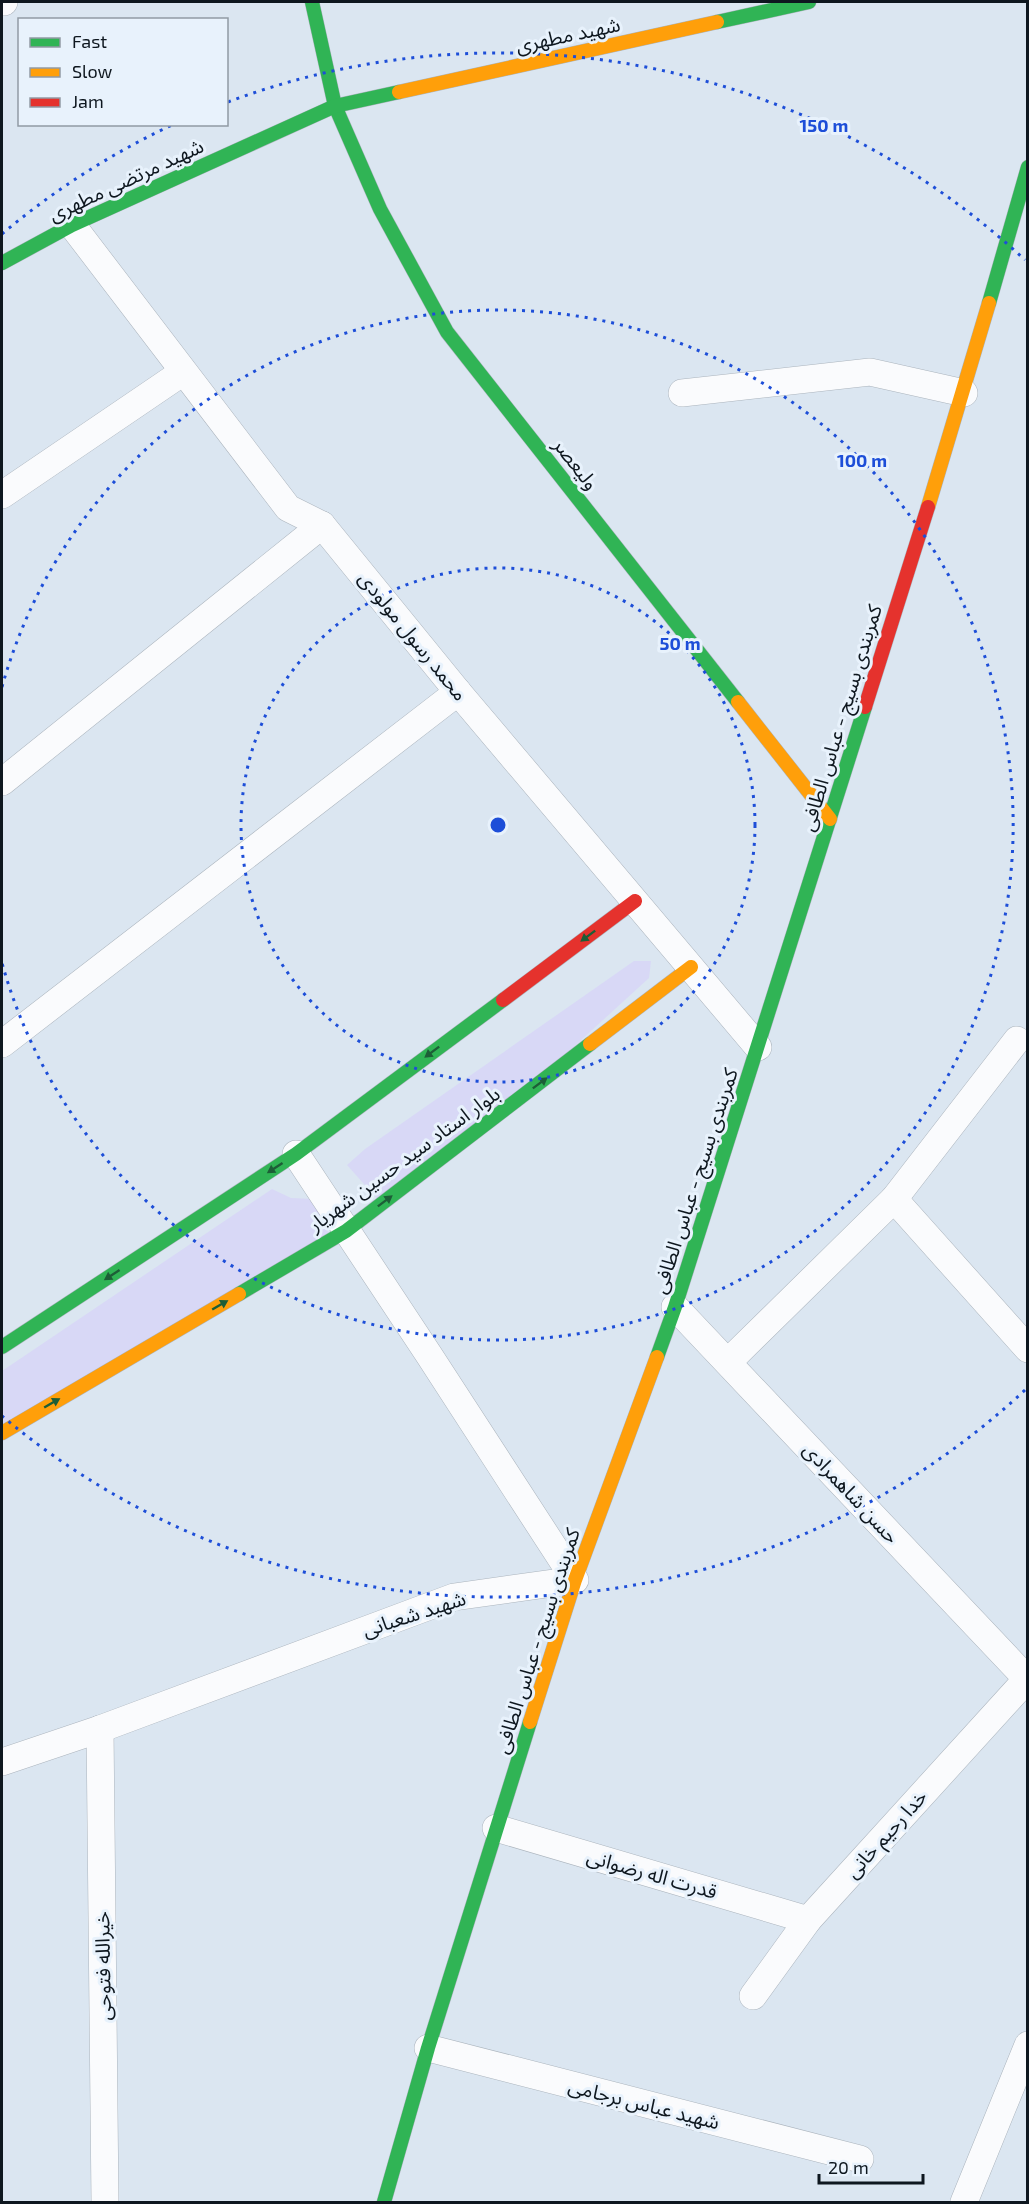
<svg xmlns="http://www.w3.org/2000/svg" width="1029" height="2204" font-family="'Exo 2','Noto Sans Arabic',sans-serif">
<rect width="100%" height="100%" fill="#dbe6f1"/>
<g fill="#d8d8f6">
<path d="M634,961H651L649,978L556,1063L380,1202L347,1165L365,1149Z"/>
<path d="M272,1189L291,1198L314,1199L329,1219L326,1252L2,1425V1371Z"/>
</g>
<g fill="none" stroke-linecap="round" stroke-linejoin="round">
<g stroke="#abb4bd" stroke-width="28">
<g id="street">
<path d="M2,2H4"/>
<path d="M72,225L288,508L322,525L458,692L758,1047"/>
<path d="M682,393L870,372L964,393"/>
<path d="M2,495L183,372"/>
<path d="M2,782L322,525"/>
<path d="M2,1044L458,692"/>
<path d="M894,1199L1028,1349"/>
<path d="M675,1307L1028,1680"/>
<path d="M728,1362L894,1199L1017,1040"/>
<path d="M100,1729L105,2202"/>
<path d="M2,1762L100,1729L454,1597L575,1580L429,1355L296,1154"/>
<path d="M496,1828L808,1920"/>
<path d="M753,1996L808,1920L1028,1678"/>
<path d="M428,2048L860,2159"/>
<path d="M964,2202L1028,2045"/>
</g>
</g>
<g stroke="#abb4bd" stroke-width="15">
<g id="fast">
<path d="M312,2L335,106L380,209L447,332L738,702"/>
<path d="M717,22L809,2"/>
<path d="M2,263L72,225L335,106L399,92"/>
<path d="M989,303L1028,167"/>
<path d="M239,1294L346,1231L590,1044"/>
<path d="M2,1347L296,1154L503,1000"/>
<path d="M657,1357L675,1307L865,707"/>
<path d="M384,2202L428,2048L530,1722"/>
</g>
</g>
<g stroke="#abb4bd" stroke-width="15">
<g id="slow">
<path d="M399,92L717,22"/>
<path d="M928,507L989,303"/>
<path d="M738,702L830,819"/>
<path d="M590,1044L691,967"/>
<path d="M2,1433L239,1294"/>
<path d="M530,1722L575,1580L657,1357"/>
</g>
</g>
<g stroke="#abb4bd" stroke-width="15">
<g id="jam">
<path d="M865,707L928,507"/>
<path d="M503,1000L635,901"/>
</g>
</g>
<use href="#street" stroke="#fafbfd" stroke-width="27"/>
<use href="#fast" stroke="#30b455" stroke-width="14"/>
<use href="#slow" stroke="#ff9f0a" stroke-width="14"/>
<use href="#jam" stroke="#e5322d" stroke-width="14"/>
</g>
<defs><path id="oneway-solid" d="M-6-.8H1V-3.2L6.5 0L1 3.2V.8H-6Z" transform="scale(1.5)"/></defs>
<g fill="#1d5e37">
<use href="#oneway-solid" transform="translate(588 936) rotate(143)"/>
<use href="#oneway-solid" transform="translate(432 1052) rotate(143)"/>
<use href="#oneway-solid" transform="translate(540 1083) rotate(-37)"/>
<use href="#oneway-solid" transform="translate(275 1168) rotate(147)"/>
<use href="#oneway-solid" transform="translate(385 1201) rotate(-37)"/>
<use href="#oneway-solid" transform="translate(112 1275) rotate(147)"/>
<use href="#oneway-solid" transform="translate(220 1305) rotate(-30)"/>
<use href="#oneway-solid" transform="translate(52 1403) rotate(-30)"/>
</g>
<g fill="none" stroke="#1d4ed8" stroke-width="3" stroke-dasharray="3 6">
<circle cx="498" cy="825" r="257"/>
<path d="M2 687A515 515 0 1 1 2 963"/>
<path d="M1025 1390A772 772 0 0 1 2 1416M2 234A772 772 0 0 1 172 125M228 102A772 772 0 0 1 1025 260"/>
</g>
<g text-anchor="middle" stroke-width="6" stroke-linejoin="round" paint-order="stroke">
<g font-size="20" fill="#0e171f" stroke="#e8f2fc">
<text transform="translate(568 35) rotate(-12)" y="7">شهید مطهری</text>
<text transform="translate(126 180) rotate(-25)" y="7">شهید مرتضی مطهری</text>
<text transform="translate(576 464) rotate(52)" y="7">ولیعصر</text>
<text transform="translate(413 636) rotate(51)" y="7">محمد رسول مولودی</text>
<text transform="translate(841 718) rotate(-73)" y="7">کمربندی بسیج - عباس الطافی</text>
<text transform="translate(404 1159) rotate(-36)" y="7">بلوار استاد سید حسین شهریار</text>
<text transform="translate(695 1181) rotate(-72)" y="7">کمربندی بسیج - عباس الطافی</text>
<text transform="translate(851 1493) rotate(47)" y="7">حسن شاهمرادی</text>
<text transform="translate(414 1614) rotate(-18)" y="7">شهید شعبانی</text>
<text transform="translate(537 1641) rotate(-72)" y="7">کمربندی بسیج - عباس الطافی</text>
<text transform="translate(886 1834) rotate(-48)" y="7">خدا رحیم خانی</text>
<text transform="translate(652 1874) rotate(16)" y="7">قدرت اله رضوانی</text>
<text transform="translate(103 1966) rotate(-91)" y="7">خیرالله فتوحی</text>
<text transform="translate(644 2104) rotate(14)" y="7">شهید عباس برجامی</text>
</g>
</g>
<circle cx="498" cy="825" r="9" fill="#1d4ed8" stroke="#e8f2fc" stroke-width="3"/>
<g font-size="18" text-anchor="middle" font-weight="bold" fill="#1d4ed8" stroke="#e8f2fc" stroke-width="6" stroke-linejoin="round" paint-order="stroke">
<text x="824" y="132">150 m</text>
<text x="862" y="467">100 m</text>
<text x="680" y="650">50 m</text>
</g>
<rect width="1029" height="2204" fill="none" stroke="#0e171f" stroke-width="6"/>
<rect x="18" y="18" width="210" height="108" fill="#e8f2fc" stroke="#919aa4" stroke-width="1.5"/>
<rect x="30" y="38" width="30" height="9" fill="#30b455" stroke="#919aa4" stroke-width="1.5"/>
<text x="72" y="48" font-size="18" fill="#0e171f">Fast</text>
<rect x="30" y="68" width="30" height="9" fill="#ff9f0a" stroke="#919aa4" stroke-width="1.5"/>
<text x="72" y="78" font-size="18" fill="#0e171f">Slow</text>
<rect x="30" y="98" width="30" height="9" fill="#e5322d" stroke="#919aa4" stroke-width="1.5"/>
<text x="72" y="108" font-size="18" fill="#0e171f">Jam</text>
<path d="M819 2174v9h104v-9" fill="none" stroke="#0e171f" stroke-width="3"/>
<text x="828" y="2174" font-size="18" fill="#0e171f" stroke="#e8f2fc" stroke-width="4.5" paint-order="stroke">20 m</text>
</svg>
